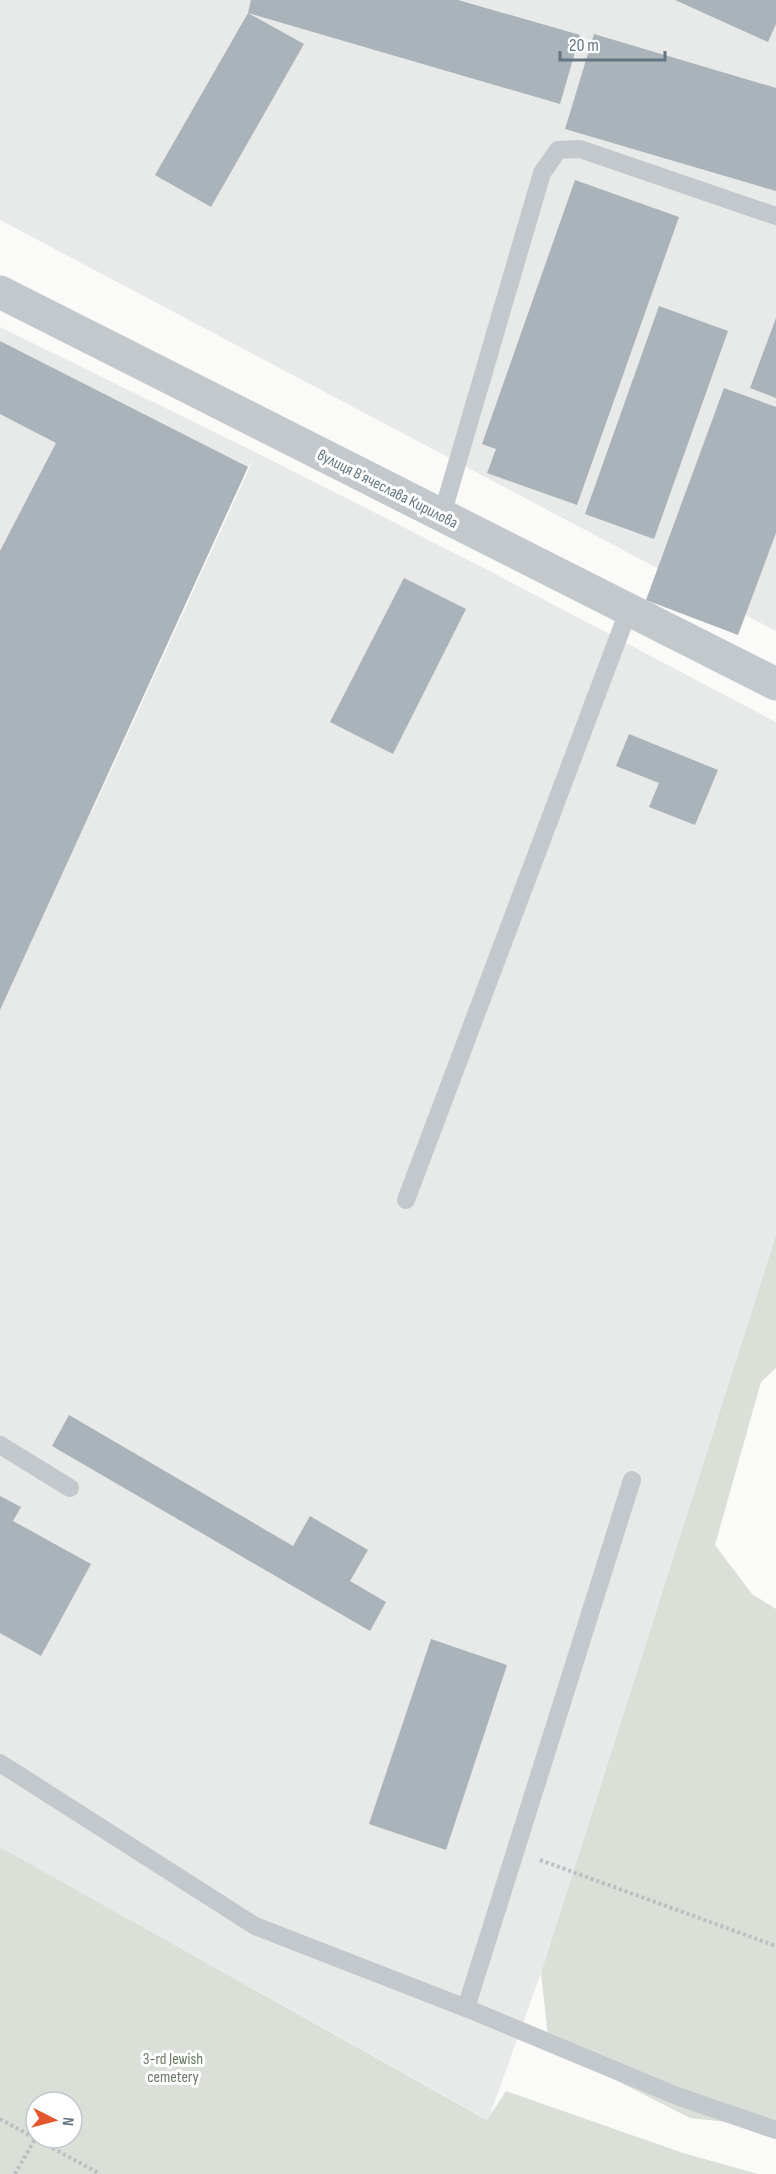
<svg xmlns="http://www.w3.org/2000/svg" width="776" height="2174" font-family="'Sofia Sans Condensed',sans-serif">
<rect width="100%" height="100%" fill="#fafaf8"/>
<g fill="#e8e9e9" fill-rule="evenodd">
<path d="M0,0H776V631L0,220Z"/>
<path d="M0,327L257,453L478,565L776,722V1235L541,1973L488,2120L0,1847ZM253,460L92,812H91L248,467Z"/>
</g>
<g fill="#dadfd7" fill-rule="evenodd">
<path d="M776,1235V1368L761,1382L715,1545L752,1594L776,1609V2135L736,2123L690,2118L549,2046L541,1973Z"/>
<path d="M0,1847L487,2120L506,2091L683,2153L758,2174H0ZM36,2102H72V2138H36Z"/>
</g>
<g fill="#aab3b9">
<path d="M251,0H458L580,35L560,104L248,13L304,44L211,207L155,175L248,13Z"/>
<path d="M675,0H776V24L768,42Z"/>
<path d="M594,34L776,88V191L565,129Z"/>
<path d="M575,180L679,217L577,505L487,473L496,449L482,444Z"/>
<path d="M659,306L728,331L654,539L585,514Z"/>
<path d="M776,318V398L750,388Z"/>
<path d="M0,341L248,467L0,1010V551L56,443L0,414Z"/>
<path d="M724,388L776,407V533L738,635L646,600Z"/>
<path d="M404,578L466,609L393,754L330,722Z"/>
<path d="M629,734L718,770L695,825L649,807L659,783L616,766Z"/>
<path d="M69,1415L293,1546L310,1516L368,1550L350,1581L386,1602L370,1631L52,1446Z"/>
<path d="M0,1496L21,1507L13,1521L91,1564L41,1656L0,1633Z"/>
<path d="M431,1639L507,1665L446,1850L369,1824Z"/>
</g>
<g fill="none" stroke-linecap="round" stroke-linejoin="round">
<g stroke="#bbbfc2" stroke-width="4" stroke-dasharray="3 3" stroke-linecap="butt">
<path d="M540,1860L776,1946"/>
<path d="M0,2119L100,2174"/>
<path d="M15,2174L35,2139"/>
</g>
<g stroke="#c3c8cc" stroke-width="18">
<path d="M442,515L542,173L558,150L580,149L776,216"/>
<path d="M406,1200L629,609"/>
<path d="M0,1445L70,1488"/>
<path d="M0,1763L255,1926L466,2008L677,2096L776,2130"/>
<path d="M466,2008L632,1480"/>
</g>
<path stroke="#c3c8cc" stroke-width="33" d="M0,292L776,684"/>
</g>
<g text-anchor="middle" stroke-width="6" stroke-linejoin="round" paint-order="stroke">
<g font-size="16" fill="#657683" stroke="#fff">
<text transform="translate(388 488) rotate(27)" y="6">вулиця Вʼячеслава Кирилова</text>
</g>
<g font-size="16" fill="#687a64" stroke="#fff">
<text x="173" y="2064">3-rd Jewish<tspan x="173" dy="18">cemetery</tspan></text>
</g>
</g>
<g transform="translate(54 2120) rotate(96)"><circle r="28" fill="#ffffff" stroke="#c1c8cd" stroke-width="1.5"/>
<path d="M0-4.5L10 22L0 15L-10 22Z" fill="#e4572e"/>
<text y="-9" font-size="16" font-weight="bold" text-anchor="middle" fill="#657683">N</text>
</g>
<path d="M560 51v9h105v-9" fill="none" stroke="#657683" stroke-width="3"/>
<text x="569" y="51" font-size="18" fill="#657683" stroke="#ffffff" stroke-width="4.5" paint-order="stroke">20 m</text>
</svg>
